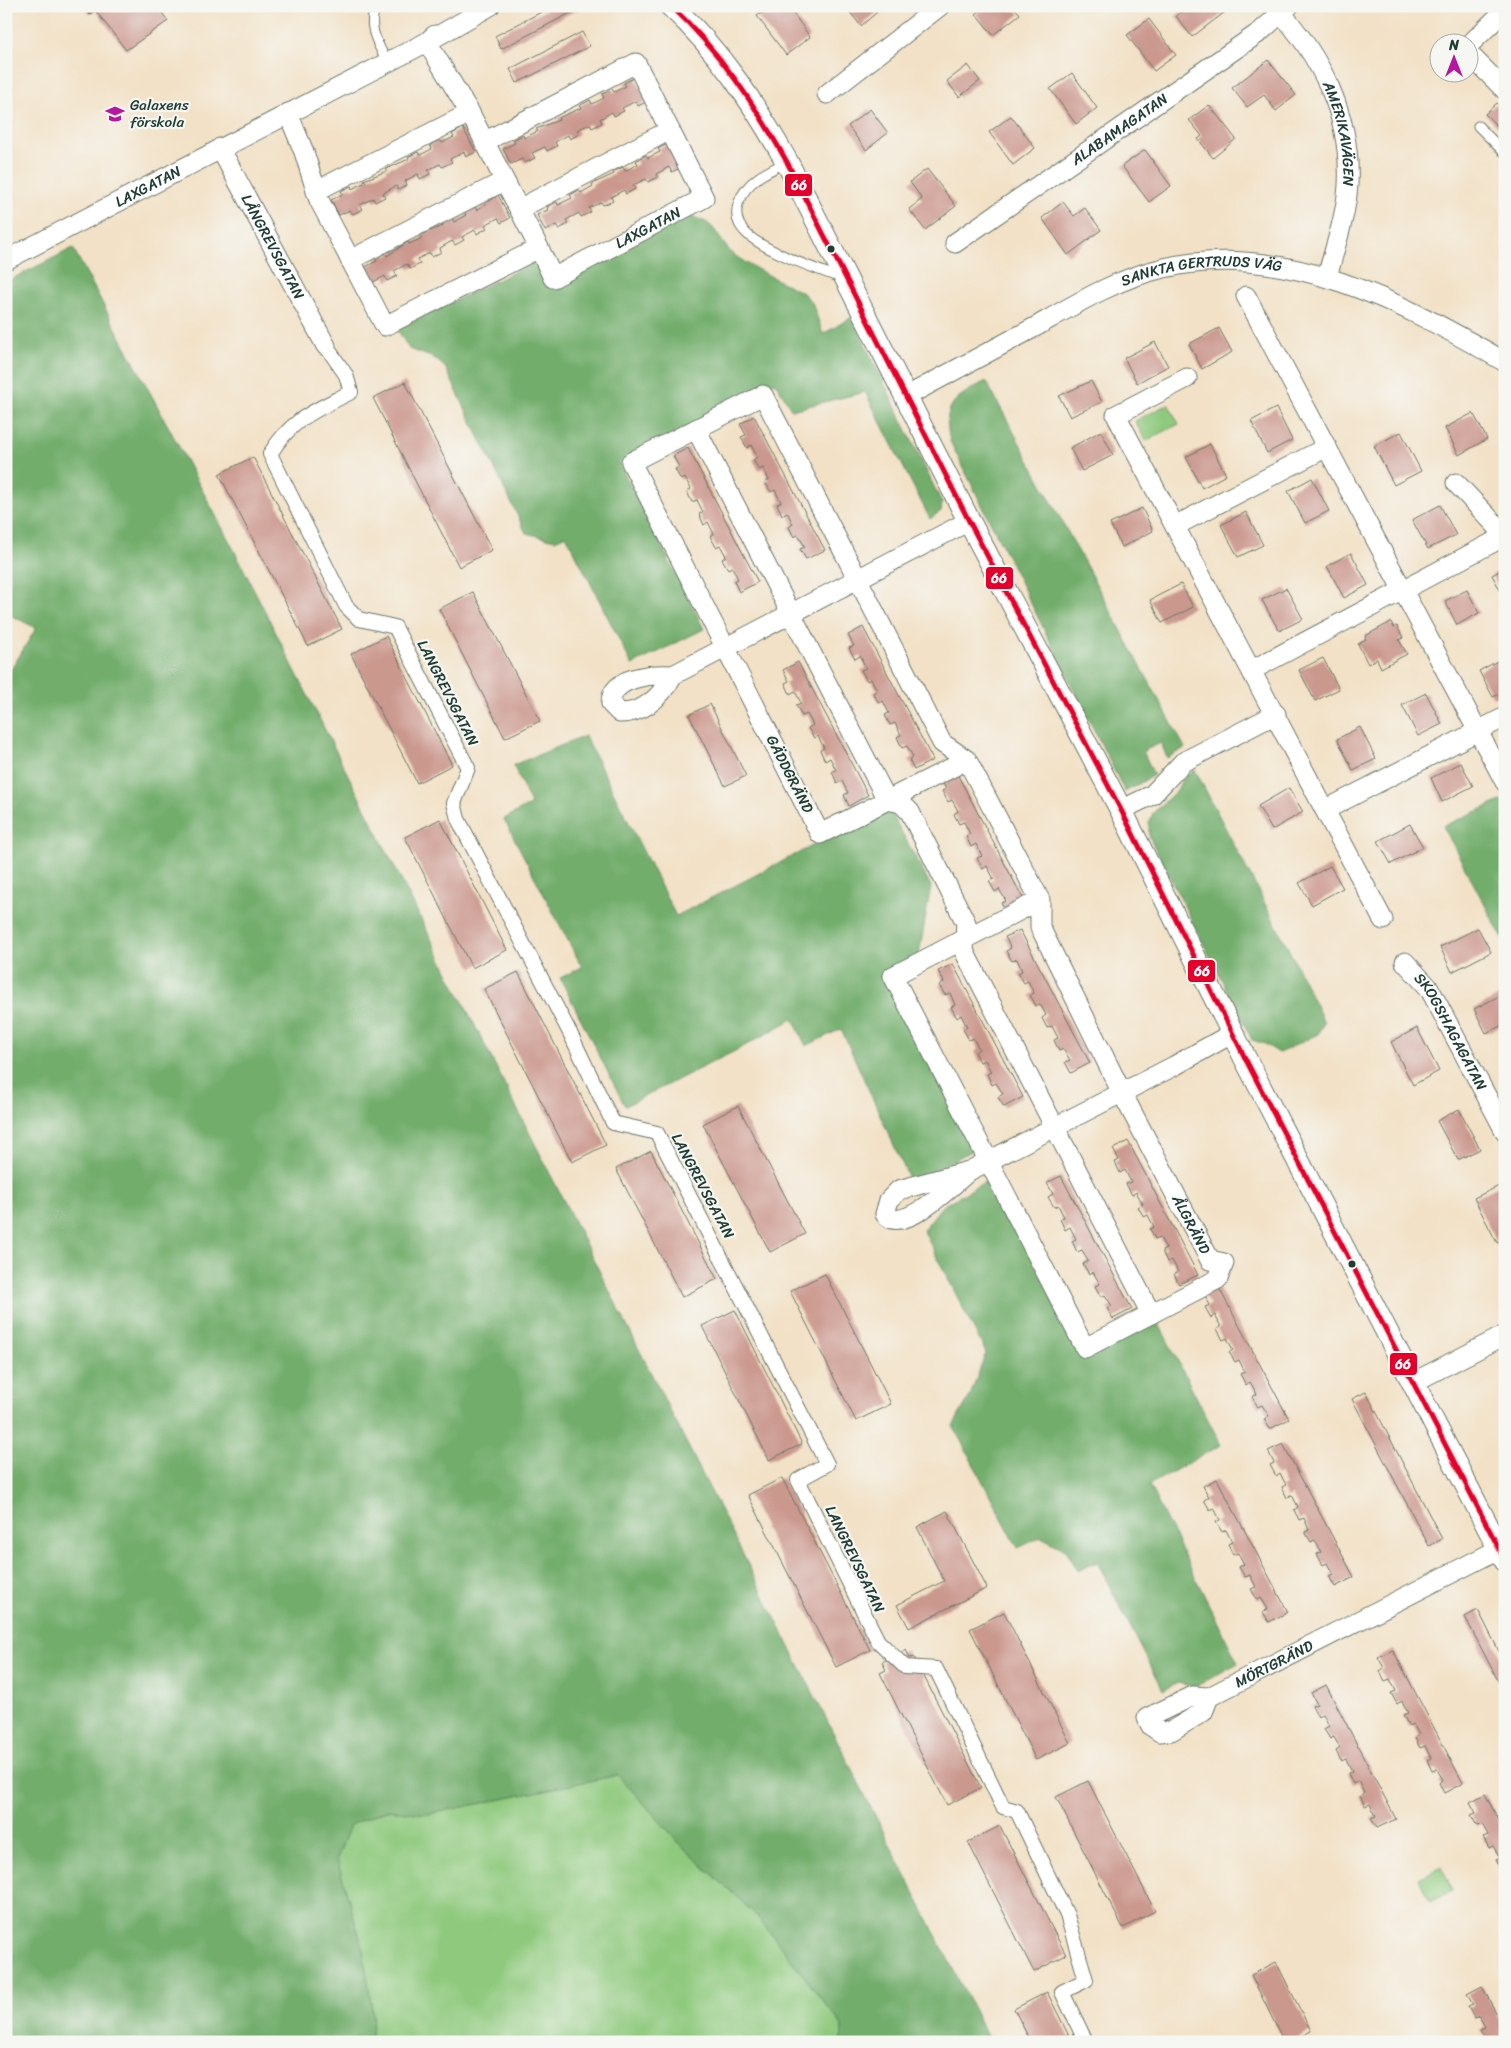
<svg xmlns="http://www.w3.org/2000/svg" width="1511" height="2048" font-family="Sriracha,sans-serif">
<rect width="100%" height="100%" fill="#f6f6f2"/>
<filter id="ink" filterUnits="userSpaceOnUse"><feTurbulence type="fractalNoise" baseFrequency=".02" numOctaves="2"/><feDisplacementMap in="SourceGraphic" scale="10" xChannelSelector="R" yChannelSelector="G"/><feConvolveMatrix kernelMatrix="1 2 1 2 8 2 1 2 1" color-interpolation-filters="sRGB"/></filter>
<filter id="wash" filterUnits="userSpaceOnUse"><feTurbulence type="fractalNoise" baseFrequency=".0096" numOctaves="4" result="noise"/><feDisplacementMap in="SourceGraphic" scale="20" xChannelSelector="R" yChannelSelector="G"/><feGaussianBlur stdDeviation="1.12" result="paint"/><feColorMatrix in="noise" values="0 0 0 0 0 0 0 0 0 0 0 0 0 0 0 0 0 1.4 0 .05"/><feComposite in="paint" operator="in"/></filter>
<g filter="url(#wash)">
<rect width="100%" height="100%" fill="#f2e1c6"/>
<g fill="#8ec97d" stroke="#568358">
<path d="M1168,404L1179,424L1146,441L1135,421Z"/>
<path d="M618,1775L682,1846L756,1915L842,2025V2042H370L373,2016L363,1949L337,1859L350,1825L386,1810L429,1814Z"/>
<path d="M1441,1867L1453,1891L1430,1902L1419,1878Z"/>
</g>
<g fill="#72ad6c" stroke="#487550">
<path d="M688,216C718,222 713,233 731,252C743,264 787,284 803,293L812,302L823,334L852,317L942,503L941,511L930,519L865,392L792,410L775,382L619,463L704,629L632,665L566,535L555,540L526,533L445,367L434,358L409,349L397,329L536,261L551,289L681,217Z"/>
<path d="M73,248L232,546L990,2042H842V2025L756,1915L682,1846L618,1775L429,1814L386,1810L350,1825L337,1859L363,1949L373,2016L370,2042H6V678L36,628L6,613V282Z"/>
<path d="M986,381L1185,748L1167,758L1161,743L1143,751L1154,775L1125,792L950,441C941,404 956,397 986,381Z"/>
<path d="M585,736L676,916L888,807L931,886L919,955L888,970L979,1147L911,1183L841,1029L806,1046L793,1019L739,1049L625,1106L560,978L582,967L504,819L531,804L513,765Z"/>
<path d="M1195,770L1285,942L1324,1022L1318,1034L1279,1053L1265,1044L1252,1040L1149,836V823L1153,813L1177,790L1183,778Z"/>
<path d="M1505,799V943L1443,826Z"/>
<path d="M990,1179L1084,1357L1158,1322L1221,1445L1149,1485L1238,1663L1195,1687L1178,1683L1163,1690L1097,1562L1078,1571L1066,1550L1041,1537L1018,1548L953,1426L970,1396L986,1353L923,1230L942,1206Z"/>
</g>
<g id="blocks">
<g fill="#cb988e">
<path d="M83,6H157L168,21L126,50L95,10L90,15Z"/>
<path d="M553,6H584L501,49L495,36Z"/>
<path d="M771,6H788L810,37L786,55L757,16Z"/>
<path d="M845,6H884L861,26Z"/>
<path d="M985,6H1013L1020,14L993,35L976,14Z"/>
<path d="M1189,6H1233L1192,37L1176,16Z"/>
<path d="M1149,19L1176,55L1154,71L1127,35Z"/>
<path d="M582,32L590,46L517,83L510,69Z"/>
<path d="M1268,60L1296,95L1276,111L1264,95L1247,107L1232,88Z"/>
<path d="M968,65L980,81L959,97L947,81Z"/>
<path d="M1072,73L1097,108L1076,124L1050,89Z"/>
<path d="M635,77L648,101L638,106L636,101L622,108L624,111L614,116L612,112L600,119L602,123L592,128L590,124L577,130L579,134L570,139L568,135L555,142L557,146L547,151L545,147L532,153L535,158L525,163L522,159L511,164L503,149L515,143L513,140L523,135L524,138L538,131L536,129L559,120L558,118L581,108L579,106L590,100L592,104L604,98L602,94L612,89L614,92L626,86L624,83Z"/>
<path d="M1497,103L1505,111V134L1485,114Z"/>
<path d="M1209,105L1236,139L1213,158L1198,139L1202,136L1189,120Z"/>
<path d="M870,109L888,133L866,150L848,126Z"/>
<path d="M1011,116L1035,148L1013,165L989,132Z"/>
<path d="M463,128L476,152L466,157L464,152L450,159L452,162L442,167L440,164L428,170L430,174L420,179L418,174L405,181L407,185L398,190L396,186L383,193L385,197L375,202L373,198L360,205L363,209L353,214L350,210L339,215L331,200L343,194L341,191L351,186L352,189L366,182L364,180L387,171L386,169L409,159L408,157L418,152L420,155L432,149L430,145L440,140L442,143L454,137L452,134Z"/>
<path d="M669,143L682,167L672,172L669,167L656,174L658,177L648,182L646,179L633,185L635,189L626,194L624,190L611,197L613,201L603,205L601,202L589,208L591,212L581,217L579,213L566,220L568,224L559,229L556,225L545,231L537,215L548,210L547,207L557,202L558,205L572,198L570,195L579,190L581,193L593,186L592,184L614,174L613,172L623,167L625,171L638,164L636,161L646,155L648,158L660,152L658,149Z"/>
<path d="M1145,150L1171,186L1149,202L1122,166Z"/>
<path d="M927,169L956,206L925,230L909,209L922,199L910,182Z"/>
<path d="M498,195L510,218L501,223L498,218L485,225L487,228L477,234L475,230L462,237L464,240L455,245L452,241L440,248L441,252L432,257L430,253L417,259L420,264L410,269L407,264L394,271L397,276L387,281L385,276L373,282L365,267L377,261L375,258L385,253L387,256L408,242L409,244L422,238L420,235L443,226L442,223L452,218L454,222L466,215L464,212L475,207L477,210Z"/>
<path d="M1063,202L1074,216L1085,208L1101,230L1068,255L1042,218Z"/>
<path d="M1219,328L1232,352L1202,369L1189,344Z"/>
<path d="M1155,342L1168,366L1137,383L1124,358Z"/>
<path d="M1091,381L1102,402L1070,417L1059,396Z"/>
<path d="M405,382L492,550L459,567L373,398Z"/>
<path d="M1276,408L1292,440L1267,453L1251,421Z"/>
<path d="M1473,413L1487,439L1459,455L1445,428Z"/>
<path d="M754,416L825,550L806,559L800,549L805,547L798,535L794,537L789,527L793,524L787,512L782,515L777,504L781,502L775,490L771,492L765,482L769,480L763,468L759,470L753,460L757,457L751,445L747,448L741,437L746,435L740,424Z"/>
<path d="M1101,431L1113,455L1082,471L1070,448Z"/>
<path d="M1401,432L1421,471L1394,485L1374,446Z"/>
<path d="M1210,444L1226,475L1202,488L1186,457Z"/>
<path d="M688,448L758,582L739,592L734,581L738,579L732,567L728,569L722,559L726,556L720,545L716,547L710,536L714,534L708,522L704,525L699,514L703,512L697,500L692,502L687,492L691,489L685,478L681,480L675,469L679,467L673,456Z"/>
<path d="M253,457L342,629L308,646L219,474Z"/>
<path d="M1312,478L1329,511L1305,523L1288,491Z"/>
<path d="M1440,505L1456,535L1428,549L1412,520Z"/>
<path d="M1142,508L1153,531L1122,547L1110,524Z"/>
<path d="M1246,512L1263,545L1238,557L1221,525Z"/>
<path d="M1351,553L1368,585L1344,598L1327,566Z"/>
<path d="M1505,568V599L1492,575Z"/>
<path d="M1181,584L1193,607L1162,623L1150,600Z"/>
<path d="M1286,588L1303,619L1279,631L1262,600Z"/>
<path d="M1467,590L1479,613L1457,625L1445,601Z"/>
<path d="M473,592L540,721L505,738L439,609Z"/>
<path d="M1391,622L1394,628L1397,626L1403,638L1399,640L1407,654L1381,668L1377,659L1368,664L1358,644L1366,639L1365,636Z"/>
<path d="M863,627L933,760L914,770L909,760L913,757L907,746L902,748L897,737L901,735L895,723L890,725L885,715L889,713L883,701L879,703L873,693L877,690L871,679L867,681L861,670L866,668L860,656L855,659L849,648L854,646L848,635Z"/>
<path d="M386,636L452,765L417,783L351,654Z"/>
<path d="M1323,658L1339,689L1315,701L1299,670Z"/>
<path d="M1503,658L1505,691L1493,697L1479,671Z"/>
<path d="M798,662L868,795L849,806L844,795L848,793L842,781L837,783L832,772L836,770L830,758L825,761L820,750L824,748L818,736L814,738L808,728L813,725L807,714L802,716L796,705L801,703L795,691L790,694L785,683L789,681L783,670Z"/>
<path d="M1426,693L1442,724L1418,736L1402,705Z"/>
<path d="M710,704L746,776L725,786L689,715Z"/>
<path d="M1360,727L1376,759L1353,770L1337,739Z"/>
<path d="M1461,763L1473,786L1442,802L1431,778Z"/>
<path d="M955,770L1026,904L1007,914L1001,903L1006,901L999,889L995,892L989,881L994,879L987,866L983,869L977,858L982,856L976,844L971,847L966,836L970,834L964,822L959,824L954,814L958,811L952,800L948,802L942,791L946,789L940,778Z"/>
<path d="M1289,788L1303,812L1272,830L1258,806Z"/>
<path d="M440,819L507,950L472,968L405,837Z"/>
<path d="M1410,824L1423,847L1391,864L1378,841Z"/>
<path d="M1330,866L1343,888L1312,905L1299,883Z"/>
<path d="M1478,928L1491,952L1452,972L1440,947Z"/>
<path d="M1020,930L1090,1063L1071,1073L1065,1062L1070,1060L1063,1049L1059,1051L1054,1040L1058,1038L1052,1026L1047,1028L1042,1018L1046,1015L1040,1004L1036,1006L1030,995L1034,993L1028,981L1024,983L1018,973L1022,971L1017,959L1012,961L1006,951L1011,948L1005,937Z"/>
<path d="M953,964L1023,1097L1004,1107L998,1097L1003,1094L996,1083L992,1085L987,1074L991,1072L985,1060L980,1062L975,1052L979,1049L973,1038L969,1040L963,1029L967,1027L961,1015L957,1018L951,1007L955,1005L950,993L945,995L939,985L944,982L938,971Z"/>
<path d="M518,972L606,1145L572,1162L484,989Z"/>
<path d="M1505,993V1024L1486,1033L1474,1009Z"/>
<path d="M1417,1028L1439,1071L1413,1085L1391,1042Z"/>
<path d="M738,1106L805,1234L770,1252L703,1124Z"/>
<path d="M1459,1109L1480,1149L1458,1160L1437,1121Z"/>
<path d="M1128,1141L1198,1275L1179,1284L1174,1274L1178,1272L1172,1260L1167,1262L1162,1251L1166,1249L1160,1237L1155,1239L1150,1229L1154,1227L1148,1215L1144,1217L1138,1207L1143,1204L1136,1192L1132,1195L1126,1184L1131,1182L1125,1170L1120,1173L1115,1162L1119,1160L1113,1149Z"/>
<path d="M651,1151L717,1279L682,1297L616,1169Z"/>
<path d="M1061,1176L1132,1309L1113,1319L1107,1308L1112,1306L1105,1295L1101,1297L1095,1286L1100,1284L1093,1272L1089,1274L1083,1264L1088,1261L1082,1250L1077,1252L1072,1241L1076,1239L1070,1227L1065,1230L1060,1219L1064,1217L1058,1205L1054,1207L1048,1197L1053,1194L1047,1183Z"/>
<path d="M1499,1186L1505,1196V1240L1497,1243L1474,1198Z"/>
<path d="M825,1274L891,1404L856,1421L790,1291Z"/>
<path d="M1218,1286L1289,1419L1270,1429L1264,1419L1269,1416L1262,1405L1258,1407L1252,1397L1257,1394L1250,1382L1246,1385L1240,1374L1245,1372L1239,1360L1235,1362L1229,1352L1233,1350L1227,1338L1223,1340L1217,1329L1221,1327L1215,1315L1211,1318L1205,1307L1210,1305L1204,1294Z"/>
<path d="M735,1310L802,1444L769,1460L702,1326Z"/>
<path d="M1366,1392L1442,1539L1429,1546L1352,1399Z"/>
<path d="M1283,1444L1354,1577L1335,1587L1329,1576L1333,1574L1327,1563L1323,1565L1317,1554L1321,1552L1315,1540L1311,1542L1305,1532L1309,1530L1304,1518L1299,1520L1294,1510L1298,1507L1292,1495L1287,1498L1282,1487L1286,1485L1280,1473L1276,1476L1270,1465L1274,1463L1268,1451Z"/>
<path d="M782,1478L870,1650L836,1667L748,1495Z"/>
<path d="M1217,1479L1288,1612L1269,1622L1263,1612L1268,1609L1261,1598L1257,1600L1251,1589L1256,1587L1250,1575L1245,1577L1239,1567L1244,1564L1238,1553L1233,1555L1228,1544L1232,1542L1226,1530L1222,1532L1216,1522L1220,1520L1214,1508L1210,1510L1204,1500L1209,1497L1203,1486Z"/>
<path d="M947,1511L987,1588L909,1628L897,1605L944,1581L917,1527Z"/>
<path d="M1478,1610L1505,1663V1694L1465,1617Z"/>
<path d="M1004,1612L1070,1743L1036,1760L970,1629Z"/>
<path d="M906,1650L910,1658L914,1657L981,1788L947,1805L880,1673L886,1670L882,1662Z"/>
<path d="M1393,1650L1463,1783L1444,1793L1439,1783L1443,1780L1437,1769L1432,1771L1427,1760L1431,1758L1425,1746L1420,1748L1415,1738L1419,1735L1413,1724L1409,1726L1403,1715L1408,1713L1402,1701L1397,1704L1391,1693L1396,1691L1390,1679L1385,1681L1380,1671L1384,1668L1378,1657Z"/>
<path d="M1326,1685L1396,1819L1377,1828L1371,1818L1376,1816L1370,1804L1365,1806L1360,1796L1364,1793L1358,1781L1353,1784L1348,1773L1352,1771L1346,1759L1341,1761L1336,1751L1340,1748L1334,1737L1330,1739L1324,1729L1329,1726L1323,1714L1318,1717L1312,1706L1317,1704L1311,1693Z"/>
<path d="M1088,1781L1155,1911L1123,1928L1056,1797Z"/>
<path d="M1485,1794L1505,1832V1868L1501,1871L1495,1860L1500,1858L1493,1846L1489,1848L1483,1837L1488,1835L1482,1824L1477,1826L1471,1815L1476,1813L1470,1802Z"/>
<path d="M1000,1826L1066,1955L1034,1972L968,1842Z"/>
<path d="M1276,1962L1311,2031L1290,2042H1284L1251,1975Z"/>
<path d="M1482,1986L1505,2030V2042H1492L1490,2038L1486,2040L1480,2030L1485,2027L1479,2016L1474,2018L1468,2007L1473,2005L1467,1994Z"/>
<path d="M1047,1992L1072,2042H1031L1014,2009Z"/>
</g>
</g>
</g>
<g filter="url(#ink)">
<use href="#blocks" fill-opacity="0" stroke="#697667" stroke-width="1"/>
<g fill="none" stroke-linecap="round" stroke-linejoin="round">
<g stroke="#697667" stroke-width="11">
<g id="service">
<path d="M377,6C365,24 379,46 387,62"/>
<path d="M1478,126L1505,153"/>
<path d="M786,162C778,167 768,171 759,177C741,190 726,215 747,234C765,251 816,269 841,278"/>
</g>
</g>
<g stroke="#697667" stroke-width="16">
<path id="pedestrian" d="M326,346L346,375L351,392C315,411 292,418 270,454L346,606L359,619L395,627L468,768L454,803L458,819L570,1033L613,1123L657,1133L827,1464L798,1480L878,1641L905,1667L936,1669L1003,1807L1017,1811L1067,1915L1086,1980L1062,1992L1086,2042"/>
</g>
<g stroke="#697667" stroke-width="21">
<g id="minor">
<path id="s1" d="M1275,6C1320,55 1352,116 1348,185C1346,216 1335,247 1327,277"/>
<path d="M435,35L427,42L470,113L539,248"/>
<path d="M1468,46L1505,10"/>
<path d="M1468,53L1505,90"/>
<path d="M827,94L940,6"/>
<path id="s2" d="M288,113L304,152L319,200L385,326L539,248L553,278L704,198L636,63L484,142"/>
<path id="s3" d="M220,148L326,346"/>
<path d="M316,191L470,113"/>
<path d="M519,209L670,130"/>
<path id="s4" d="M955,243L1260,32L1289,6"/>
<path id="s5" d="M6,260L427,42L490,6"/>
<path d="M350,260L504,181"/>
<path d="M1246,296L1505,782"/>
<path d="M1187,378L1116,415L1383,920"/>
<path id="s6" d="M907,396C950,373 994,349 1037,326C1077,303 1118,278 1164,268C1285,240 1403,303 1505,362"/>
<path d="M696,429L887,800L901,803L910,812L966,923L964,951L1151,1314"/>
<path d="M1456,483L1505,535"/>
<path d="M1175,526L1327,447"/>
<path d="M1252,670L1505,536"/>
<path d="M673,675C662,695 645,713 620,713L611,704C610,676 653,674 673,675L969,521"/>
<path id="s7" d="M967,760L820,834L631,462L763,395L942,743L967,760L1040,900V927L1122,1093L1210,1260L1224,1263L1218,1279L1085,1348L893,976L1040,900"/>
<path d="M1121,810L1152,795L1183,762L1276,714"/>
<path d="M1325,810L1505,717"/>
<path id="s8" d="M1405,962L1429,988L1505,1131"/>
<path d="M969,1171C954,1183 903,1236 885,1214L889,1200L899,1190L969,1171L1174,1066L1233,1033"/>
<path d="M1414,1382L1505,1335"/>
<path id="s9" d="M1209,1697L1203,1712L1171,1731L1160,1732L1151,1726L1147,1718L1193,1696L1209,1697L1499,1549"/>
</g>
</g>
<g stroke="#697667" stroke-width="24">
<path id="tertiary" d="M671,6C719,50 755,105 787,162L969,521L1121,810L1247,1062L1505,1560"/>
</g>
<use href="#service" stroke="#fff" stroke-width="9"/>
<use href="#pedestrian" stroke="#fff" stroke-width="14"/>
<use href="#minor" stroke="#fff" stroke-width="19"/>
<use href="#tertiary" stroke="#fff" stroke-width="22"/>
<g stroke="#f6f6f2" stroke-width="9">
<path id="bus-1" d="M671,6C719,50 755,105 787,162L969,521L1121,810L1247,1062L1505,1560"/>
</g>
<use href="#bus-1" stroke="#e4002b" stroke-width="5"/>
</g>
</g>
<defs>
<g id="school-bare" transform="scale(1.5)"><path d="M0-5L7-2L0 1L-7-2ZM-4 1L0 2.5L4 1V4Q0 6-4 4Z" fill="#b5179e" stroke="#f6f6f2" stroke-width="2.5" paint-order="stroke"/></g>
</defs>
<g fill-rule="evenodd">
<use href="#school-bare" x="115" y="114"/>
</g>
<g fill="#1f3d34" stroke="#f6f6f2" stroke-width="2">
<circle cx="831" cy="249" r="4.5"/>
<circle cx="1352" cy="1264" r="4.5"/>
</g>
<g text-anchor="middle" stroke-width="4.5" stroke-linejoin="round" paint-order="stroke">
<g font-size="15" fill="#1f3d34" stroke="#f6f6f2" text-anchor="start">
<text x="130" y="110">Galaxens<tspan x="130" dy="17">förskola</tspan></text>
</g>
<g font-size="15" fill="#1f3d34" stroke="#f6f6f2">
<text dy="5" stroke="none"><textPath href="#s4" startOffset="200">ALABAMAGATAN</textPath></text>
<text dy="5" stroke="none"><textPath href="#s1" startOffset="146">AMERIKAVÄGEN</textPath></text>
<text dy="5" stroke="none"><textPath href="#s5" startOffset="160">LAXGATAN</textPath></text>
<text dy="5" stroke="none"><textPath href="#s2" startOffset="548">LAXGATAN</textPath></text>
<text dy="5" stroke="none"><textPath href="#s3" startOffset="112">LÅNGREVSGATAN</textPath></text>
<text dy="5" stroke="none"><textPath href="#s6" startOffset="325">SANKTA GERTRUDS VÄG</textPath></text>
<text transform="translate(448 693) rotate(63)" y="5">LANGREVSGATAN</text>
<text transform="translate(790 774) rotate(63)" y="5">GÄDDGRÄND</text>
<text dy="5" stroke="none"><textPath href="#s8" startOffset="84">SKOGSHAGAGATAN</textPath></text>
<text transform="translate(703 1186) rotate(62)" y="5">LANGREVSGATAN</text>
<text dy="5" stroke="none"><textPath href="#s7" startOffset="1670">ÅLGRÄND</textPath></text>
<text transform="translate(855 1559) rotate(64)" y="5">LANGREVSGATAN</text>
<text dy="5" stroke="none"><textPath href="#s9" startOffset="224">MÖRTGRÄND</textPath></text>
</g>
</g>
<g stroke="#f6f6f2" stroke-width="2">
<rect x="784" y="173" width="29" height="24" rx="5" fill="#e4002b"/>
<rect x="985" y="566" width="29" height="24" rx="5" fill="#e4002b"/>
<rect x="1187" y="959" width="29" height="24" rx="5" fill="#e4002b"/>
<rect x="1389" y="1352" width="29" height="24" rx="5" fill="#e4002b"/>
</g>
<g font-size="14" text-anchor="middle" font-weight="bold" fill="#fff">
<text x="799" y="190">66</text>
<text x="999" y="583">66</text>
<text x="1202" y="976">66</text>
<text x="1403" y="1369">66</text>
</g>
<rect width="1511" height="2048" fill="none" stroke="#f6f6f2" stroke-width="25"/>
<g transform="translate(1454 58)"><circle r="24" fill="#f6f6f2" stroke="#a0aca6"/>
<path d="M0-4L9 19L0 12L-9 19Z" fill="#b5179e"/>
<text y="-8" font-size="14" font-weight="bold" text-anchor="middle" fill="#1f3d34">N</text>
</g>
</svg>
